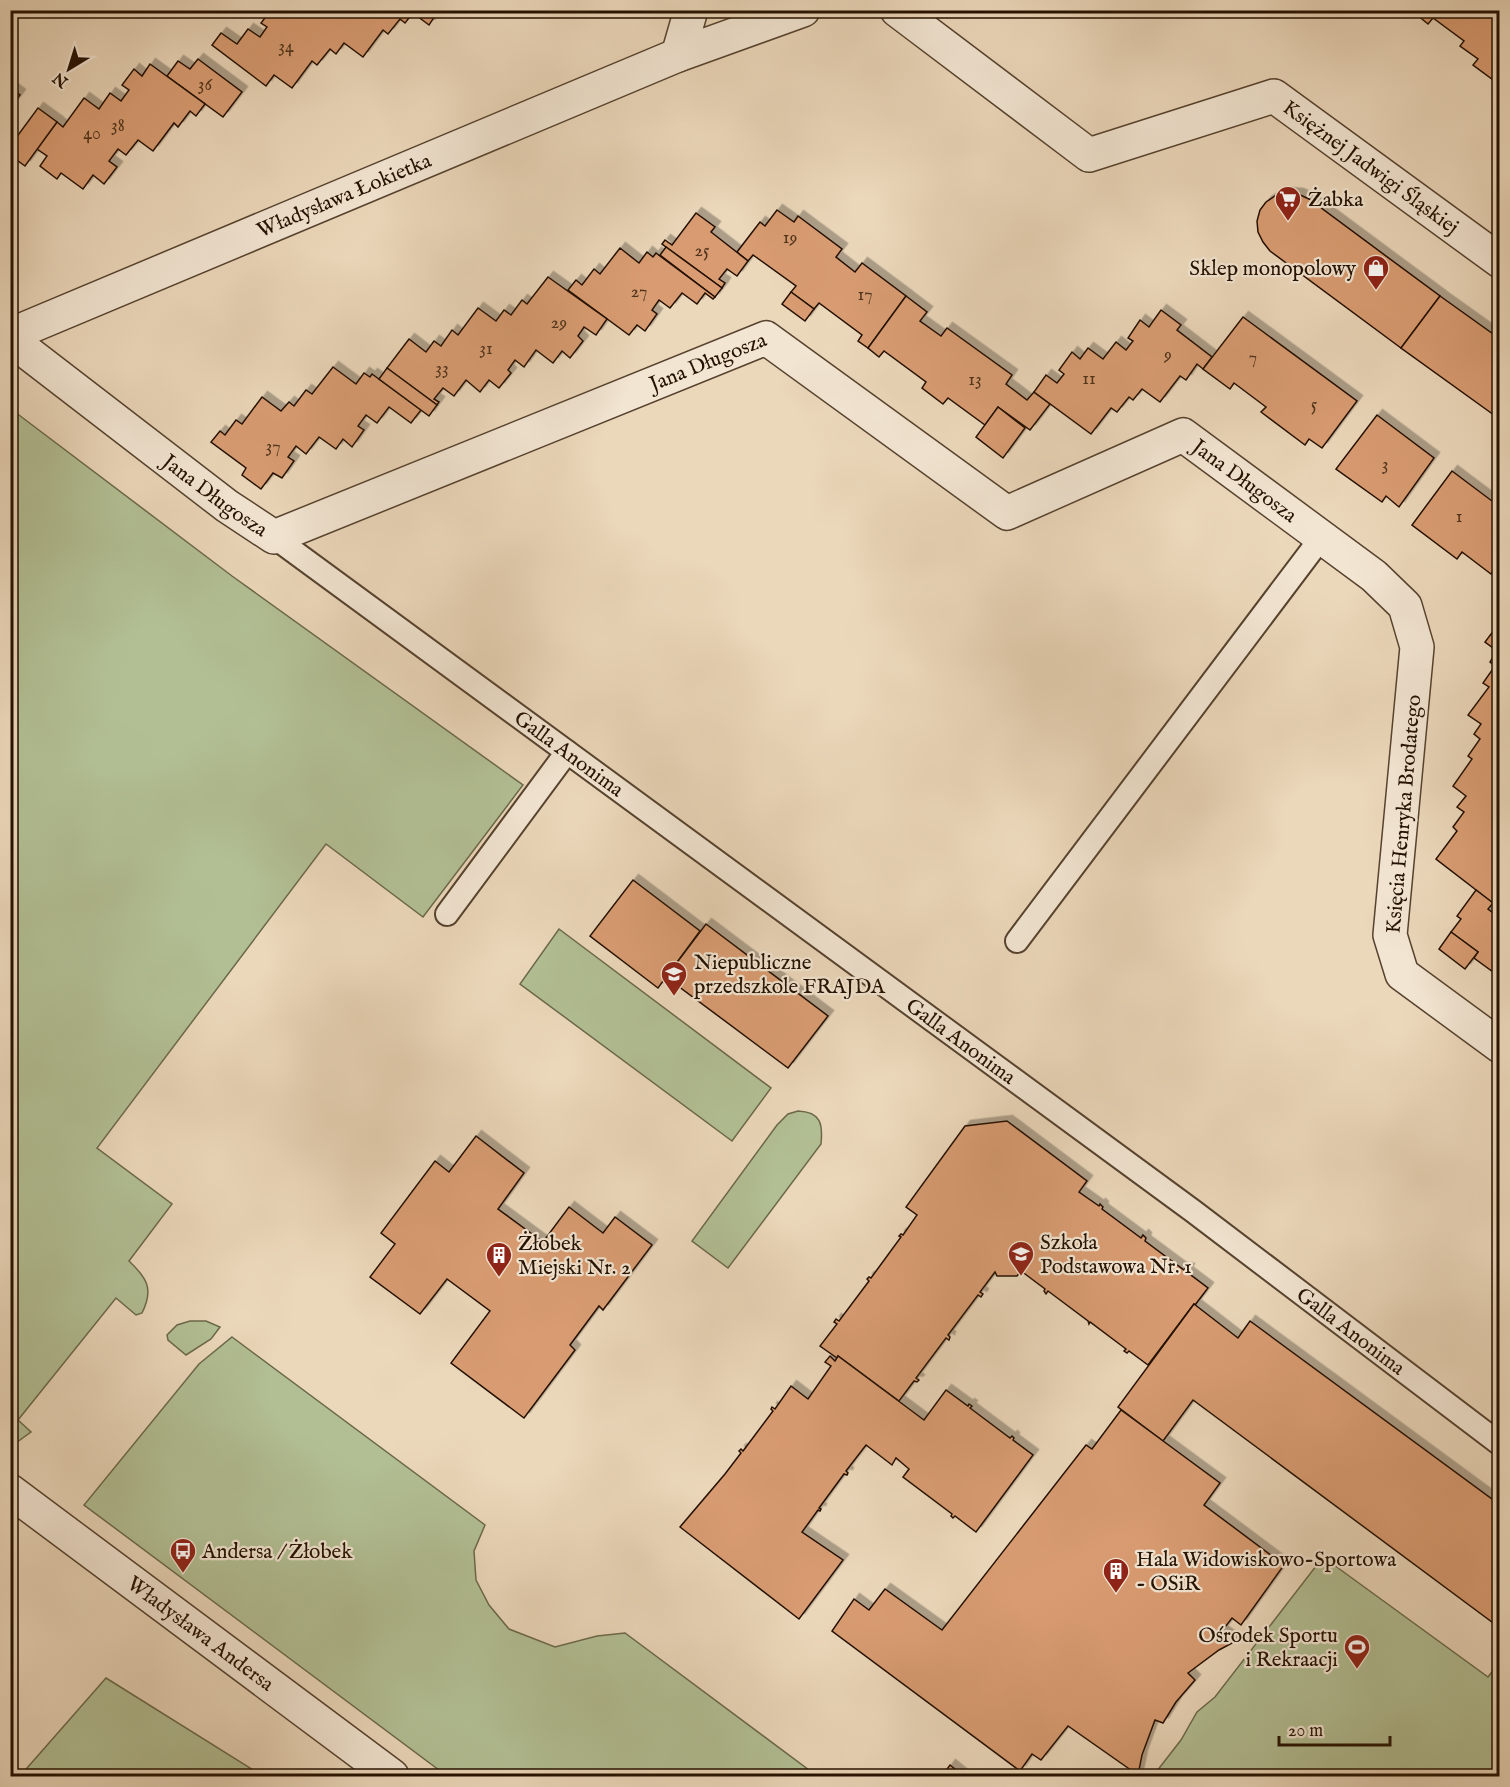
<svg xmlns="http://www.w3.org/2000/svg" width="1510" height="1787" font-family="'IM FELL English',serif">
<defs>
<filter id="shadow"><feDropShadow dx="5.5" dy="-5.5" stdDeviation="0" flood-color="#0004"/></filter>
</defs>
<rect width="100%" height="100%" fill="#ebd7ba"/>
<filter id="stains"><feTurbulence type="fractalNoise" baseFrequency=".00333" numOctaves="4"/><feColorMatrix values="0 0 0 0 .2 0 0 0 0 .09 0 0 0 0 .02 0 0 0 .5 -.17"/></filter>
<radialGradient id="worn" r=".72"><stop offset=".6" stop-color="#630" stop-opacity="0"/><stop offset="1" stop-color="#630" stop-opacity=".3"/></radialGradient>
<g fill="#b2bf94" stroke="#6b684a" stroke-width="1.5">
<path d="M11,409L232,576L523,785L423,917L326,844L97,1148L172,1204L129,1261C147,1278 154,1289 142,1313L136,1315L116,1298L18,1420L31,1432L13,1445H10Z"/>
<path d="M559,929L771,1088L732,1141L520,984Z"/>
<path d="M798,1111C821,1112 823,1124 821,1144L728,1268L692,1241L777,1125L788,1114Z"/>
<path d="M190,1321H206L220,1327L211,1339L186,1355L168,1340L167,1335L177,1325Z"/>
<path d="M232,1337L485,1525L474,1551L476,1580L489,1605L509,1629L555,1647L597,1636L625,1633L817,1776H447L84,1505L199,1364Z"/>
<path d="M1323,1557L1488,1677L1499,1663V1776H1153L1181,1740L1197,1712L1215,1697Z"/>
<path d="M106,1678L255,1771L262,1776H20Z"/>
</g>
<g fill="#d99c72" stroke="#241100" stroke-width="1.5" filter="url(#shadow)">
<path d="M271,10H277L281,13L283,10H301L306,14L309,10H409L413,13L405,23L400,19L388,34L383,30L363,57L344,43L336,54L330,49L317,65L312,61L292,88L274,75L266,86L212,45L221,33L237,44L248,29L260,37L267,27L261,23Z"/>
<path d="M409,10H439L429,25Z"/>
<path d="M1174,10H1190L1177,16Z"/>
<path d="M1411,10H1500V85L1473,65L1478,59L1460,46L1464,41L1433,18L1428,24Z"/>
<path d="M198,59L242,92L223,117L167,76L178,61L190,69Z"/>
<path d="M150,64L205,104L196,116L190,111L178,127L174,123L153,151L138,140L126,155L118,149L109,161L117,167L104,184L93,175L83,189L61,173L57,179L40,166L47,156L37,149L57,122L63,127L84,98L99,109L110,93L121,101L129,90L122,85L134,69L142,76Z"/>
<path d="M10,87L20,95L10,108Z"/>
<path d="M38,108L57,122L25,166L10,155V146Z"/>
<path d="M1286,193L1298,194L1309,199L1440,296L1401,348L1270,251L1263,242L1258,232L1257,221L1260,210L1266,202L1275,196Z"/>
<path d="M777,210L794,222L798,216L842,249L836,257L855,272L862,263L906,296L868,348L858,341L862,335L819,303L814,309L791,292L796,286L753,255L748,261L737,252L760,222L765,226Z"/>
<path d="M696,213L715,227L711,232L748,261L737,276L727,269L719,279L725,283L722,288L662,244L665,240L672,245Z"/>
<path d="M666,247L722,288L715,297L660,255Z"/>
<path d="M620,248L639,263L647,252L653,257L656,253L715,297L713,299L705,293L697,304L682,293L670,308L659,300L652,310L657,314L645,331L637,325L629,335L568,290L576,280L582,285L594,269L600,274Z"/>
<path d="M548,277L607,319L596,335L584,327L578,336L583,341L570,358L562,351L553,363L536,350L524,367L515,360L508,370L511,373L499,388L489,380L480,392L466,380L454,396L443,388L434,399L439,402L437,405L387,368L409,339L426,352L434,341L441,346L452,330L458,335L478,308L496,321L504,310L511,315L522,300L527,304Z"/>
<path d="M791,292L814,309L805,321L782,304Z"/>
<path d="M906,296L927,312L920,321L941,336L947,328L1012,375L1006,384L1027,400L1034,392L1050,404L1030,430L998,407L985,425L948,398L943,404L922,388L926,382L884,351L879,357L868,348Z"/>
<path d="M1440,296L1500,339V407L1494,415L1401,348Z"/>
<path d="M1161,310L1181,325L1177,330L1212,357L1203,369L1197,364L1186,380L1180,376L1160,402L1142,389L1133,400L1129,397L1117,412L1111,408L1091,434L1034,392L1046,375L1057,383L1064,374L1059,370L1072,352L1080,359L1088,348L1103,359L1116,342L1126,350L1133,341L1128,338L1140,320L1149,327Z"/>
<path d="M1243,317L1357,401L1322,448L1309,439L1305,445L1261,412L1266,407L1234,383L1230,389L1203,369Z"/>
<path d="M333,367L356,384L364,373L370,377L372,374L421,410L411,423L389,407L377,423L366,415L358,426L364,430L352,447L343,439L336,449L319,437L306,454L296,446L288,457L294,461L282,478L273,473L261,489L242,475L246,468L211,442L220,431L225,435L236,420L242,424L262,397L281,411L289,402L294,406L306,390L312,394Z"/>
<path d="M387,368L437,405L429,416L379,379Z"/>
<path d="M998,407L1025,428L1003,458L976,437Z"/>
<path d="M1500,407V420L1494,415Z"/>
<path d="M1377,415L1434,458L1399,507L1386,496L1382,502L1336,469Z"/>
<path d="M1452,471L1500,507V562L1491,574L1462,552L1457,559L1412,525Z"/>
<path d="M1500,622V871L1494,877L1500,881V894L1493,903L1436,859L1457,831L1453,827L1464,812L1457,807L1466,796L1453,786L1472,759L1468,756L1480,739L1474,734L1481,724L1468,715L1489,687L1483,683L1495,666L1490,662L1497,651L1485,642Z"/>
<path d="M633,880L700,931L658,988L590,936Z"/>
<path d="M1476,890L1493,903L1488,909L1500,918V977L1474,958L1478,952L1451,932L1461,919L1457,916Z"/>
<path d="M706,924L828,1016L788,1068L666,977Z"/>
<path d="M1451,932L1478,952L1465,969L1439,949Z"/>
<path d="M1007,1121L1087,1181L1079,1192L1099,1206L1100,1204L1103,1207L1102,1209L1141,1238L1143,1235L1146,1238L1145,1241L1184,1270L1185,1268L1189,1269L1187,1272L1208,1288L1195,1305L1194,1304L1148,1365L1129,1351L1127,1353L1124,1351L1126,1349L1090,1322L1089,1324L1088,1321L1048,1291L1046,1294L1044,1291L1045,1289L1021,1271L1017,1276H997L995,1272L980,1292L983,1294L981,1297L978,1295L948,1335L950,1337L949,1340L946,1338L916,1378L919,1380L917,1382L914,1381L899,1401L838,1356L837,1358L820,1346L837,1324L834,1322L836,1319L839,1321L869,1281L867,1279L869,1277L871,1278L901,1237L899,1236L901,1234L903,1235L917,1215L906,1207L965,1126Z"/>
<path d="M476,1136L524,1173L498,1209L543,1242L569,1207L603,1233L615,1217L652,1245L603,1310L599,1306L570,1345L575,1350L524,1418L451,1363L490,1311L447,1279L420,1314L370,1277L395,1244L381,1233L435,1161L449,1172Z"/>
<path d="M1194,1304L1238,1338L1250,1321L1500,1505V1628L1193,1400L1163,1441L1118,1407Z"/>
<path d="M830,1356L835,1361L838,1356L924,1420L946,1390L968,1406L969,1404L972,1406L970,1408L1010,1438L1012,1436L1014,1438L1013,1440L1033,1455L976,1532L955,1516L953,1518L951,1516L952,1514L903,1477L909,1469L896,1458L892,1465L866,1445L846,1471L848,1473L847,1475L844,1474L819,1508L821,1509L820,1511L818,1510L802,1532L843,1560L799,1619L680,1527L725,1474L741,1453L739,1451L741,1449L743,1451L773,1411L771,1409L772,1407L775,1409L791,1386L808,1399L831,1366L825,1362Z"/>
<path d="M1121,1410L1220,1483L1204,1505L1284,1565L1241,1625L1232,1618L1222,1631L1236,1641L1219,1650L1188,1673L1195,1680L1176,1702L1163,1723L1155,1720L1142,1755L1138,1775L1068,1726L1041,1760L1032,1754L1020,1771L832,1631L854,1599L869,1610L885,1589L942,1630L1086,1445L1092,1449Z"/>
<path d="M950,1765L961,1774L959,1776H942Z"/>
</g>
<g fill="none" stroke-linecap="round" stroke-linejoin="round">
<g stroke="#56422e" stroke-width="26">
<g id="lane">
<path id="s1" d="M274,537L1193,1211L1500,1444"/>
<path d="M447,914L567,752"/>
<path d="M1017,941L1321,538"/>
</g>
</g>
<g stroke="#56422e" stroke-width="36">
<g id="street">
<path d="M691,10L678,55L803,10"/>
<path id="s2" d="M897,10L1089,155L1274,96L1500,261"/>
<path id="s3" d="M10,335L678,55"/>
<path id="s4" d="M10,339L227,506L274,537L766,338L1007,513L1183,435L1374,576L1405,606L1417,647L1390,935L1402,974L1500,1046"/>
<path id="s5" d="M10,1491L392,1776"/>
</g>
</g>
<use href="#lane" stroke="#f2e5d2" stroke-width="22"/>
<use href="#street" stroke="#f2e5d2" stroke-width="33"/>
</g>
<defs>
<g id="supermarket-pin" transform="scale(1.35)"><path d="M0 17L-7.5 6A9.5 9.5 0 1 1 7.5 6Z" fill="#8f2418" stroke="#f2e5d2"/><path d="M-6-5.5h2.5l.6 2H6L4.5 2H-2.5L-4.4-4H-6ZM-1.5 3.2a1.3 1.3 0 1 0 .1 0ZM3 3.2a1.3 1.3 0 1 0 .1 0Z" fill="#fff"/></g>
<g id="shop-pin" transform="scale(1.35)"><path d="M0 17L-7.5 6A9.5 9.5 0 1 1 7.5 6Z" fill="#8f2418" stroke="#f2e5d2"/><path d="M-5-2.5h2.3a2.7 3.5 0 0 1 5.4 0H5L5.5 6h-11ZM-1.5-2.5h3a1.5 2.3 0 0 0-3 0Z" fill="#fff"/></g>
<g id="school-pin" transform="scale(1.35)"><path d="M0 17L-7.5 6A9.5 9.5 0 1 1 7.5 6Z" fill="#8f2418" stroke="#f2e5d2"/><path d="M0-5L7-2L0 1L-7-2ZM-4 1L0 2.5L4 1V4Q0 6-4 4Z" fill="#fff"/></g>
<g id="university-pin" transform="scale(1.35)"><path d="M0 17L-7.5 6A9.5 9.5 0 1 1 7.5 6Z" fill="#8f2418" stroke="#f2e5d2"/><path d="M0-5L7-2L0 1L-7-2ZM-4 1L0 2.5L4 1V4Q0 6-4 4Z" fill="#fff"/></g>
<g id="building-pin" transform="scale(1.35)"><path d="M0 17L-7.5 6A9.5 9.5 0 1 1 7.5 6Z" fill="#8f2418" stroke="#f2e5d2"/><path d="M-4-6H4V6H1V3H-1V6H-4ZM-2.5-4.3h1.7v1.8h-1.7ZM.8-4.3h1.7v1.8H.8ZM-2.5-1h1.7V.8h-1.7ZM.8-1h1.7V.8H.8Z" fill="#fff"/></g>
<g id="bus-pin" transform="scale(1.35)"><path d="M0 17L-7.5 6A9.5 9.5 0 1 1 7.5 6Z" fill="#8f2418" stroke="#f2e5d2"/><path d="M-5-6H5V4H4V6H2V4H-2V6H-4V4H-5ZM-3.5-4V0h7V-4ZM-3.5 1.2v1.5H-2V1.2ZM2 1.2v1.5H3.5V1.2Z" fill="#fff"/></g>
<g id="stadium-pin" transform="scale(1.35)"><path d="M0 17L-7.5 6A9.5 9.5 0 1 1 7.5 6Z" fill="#8f2418" stroke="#f2e5d2"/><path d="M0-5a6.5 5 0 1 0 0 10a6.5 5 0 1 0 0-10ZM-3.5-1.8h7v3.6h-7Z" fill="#fff"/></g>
</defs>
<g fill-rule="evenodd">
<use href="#supermarket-pin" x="1288" y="199"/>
<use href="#shop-pin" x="1376" y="268"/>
<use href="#school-pin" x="674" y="974"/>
<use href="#university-pin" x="1021" y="1254"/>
<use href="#building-pin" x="499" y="1255"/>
<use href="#bus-pin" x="183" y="1551"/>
<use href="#building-pin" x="1116" y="1571"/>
<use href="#stadium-pin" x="1357" y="1647"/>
</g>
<g text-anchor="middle" stroke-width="4.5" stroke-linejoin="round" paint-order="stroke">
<g font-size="18" fill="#51341c">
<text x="286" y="52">34</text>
<text x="205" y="90">36</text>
<text x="118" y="131">38</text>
<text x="92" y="139">40</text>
<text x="790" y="243">19</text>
<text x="702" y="256">25</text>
<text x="639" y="297">27</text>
<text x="865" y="300">17</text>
<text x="559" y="328">29</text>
<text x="486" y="354">31</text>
<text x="1168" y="360">9</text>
<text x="1253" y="363">7</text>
<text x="442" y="374">33</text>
<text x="1089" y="384">11</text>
<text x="975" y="385">13</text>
<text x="1314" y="410">5</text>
<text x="273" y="452">37</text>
<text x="1385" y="470">3</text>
<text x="1459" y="522">1</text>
</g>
<g font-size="21" fill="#241100" stroke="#f2e5d2">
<text dy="7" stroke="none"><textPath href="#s2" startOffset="555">Księżnej Jadwigi Śląskiej</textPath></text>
<text dy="7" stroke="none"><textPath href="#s3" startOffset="362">Władysława Łokietka</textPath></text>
<text dy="7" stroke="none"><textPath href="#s4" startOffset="798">Jana Długosza</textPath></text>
<text dy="7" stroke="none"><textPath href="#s4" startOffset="1428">Jana Długosza</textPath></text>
<text dy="7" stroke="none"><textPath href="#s4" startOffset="258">Jana Długosza</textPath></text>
<text dy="7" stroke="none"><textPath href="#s1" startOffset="366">Galla Anonima</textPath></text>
<text transform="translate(1403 814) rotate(-85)" y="7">Księcia Henryka Brodatego</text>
<text dy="7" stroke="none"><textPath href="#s1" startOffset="852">Galla Anonima</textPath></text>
<text dy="7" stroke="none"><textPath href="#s1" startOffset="1338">Galla Anonima</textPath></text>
<text dy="7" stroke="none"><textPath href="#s5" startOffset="238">Władysława Andersa</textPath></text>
</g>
<g font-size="21" fill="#241100" stroke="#f2e5d2" text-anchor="start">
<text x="1308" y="206">Żabka</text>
<text x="1356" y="275" text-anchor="end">Sklep monopolowy</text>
<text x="694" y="969">Niepubliczne<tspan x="694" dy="24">przedszkole FRAJDA</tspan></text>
<text x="1040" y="1249">Szkoła<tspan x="1040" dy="24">Podstawowa Nr. 1</tspan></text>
<text x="518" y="1250">Żłobek<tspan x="518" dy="24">Miejski Nr. 2</tspan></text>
<text x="202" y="1558">Andersa / Żłobek</text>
<text x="1136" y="1566">Hala Widowiskowo-Sportowa<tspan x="1136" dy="24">- OSiR</tspan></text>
<text x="1338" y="1642" text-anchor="end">Ośrodek Sportu<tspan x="1338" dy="24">i Rekraacji</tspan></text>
</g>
</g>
<rect width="1510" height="1787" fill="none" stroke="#ebd7ba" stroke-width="36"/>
<rect x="12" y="12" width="1486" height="1763" fill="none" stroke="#241100" stroke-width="3"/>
<rect x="18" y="18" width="1474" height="1751" fill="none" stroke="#241100" stroke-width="1.5"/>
<g transform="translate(69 69) rotate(218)" stroke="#f2e5d2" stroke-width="4.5" paint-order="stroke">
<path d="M0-4.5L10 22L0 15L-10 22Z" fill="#241100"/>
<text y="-9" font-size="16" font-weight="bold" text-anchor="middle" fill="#241100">N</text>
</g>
<path d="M1279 1736v9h111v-9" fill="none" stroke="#241100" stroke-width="3"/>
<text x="1288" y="1736" font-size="18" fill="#241100" stroke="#f2e5d2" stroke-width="4.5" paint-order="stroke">20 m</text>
<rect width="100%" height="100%" filter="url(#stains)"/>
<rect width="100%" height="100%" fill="url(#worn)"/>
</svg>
